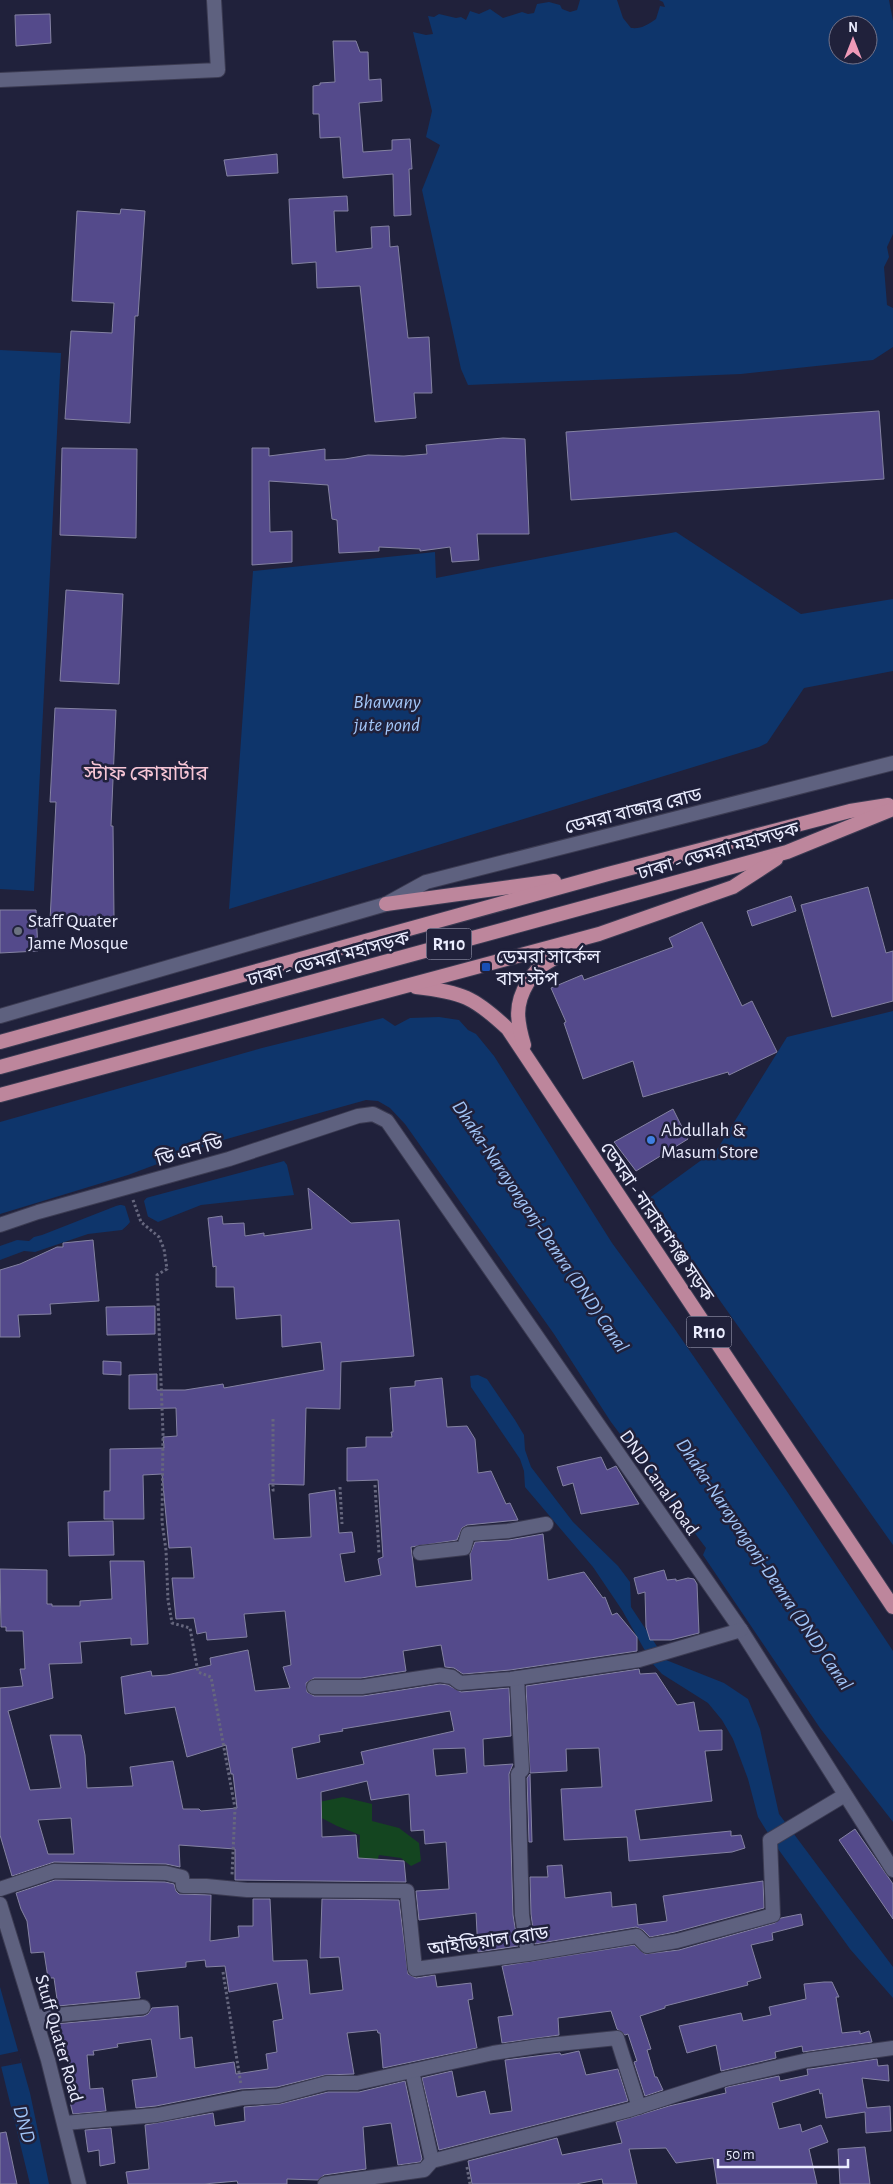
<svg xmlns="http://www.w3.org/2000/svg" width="893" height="2184" font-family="'Alegreya Sans','Noto Sans Bengali',sans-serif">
<rect width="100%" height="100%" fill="#20213b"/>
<path fill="#144520" d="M343,1797L372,1804V1821L399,1828L419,1843L421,1861L411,1866L401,1858L379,1855L375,1868L365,1869L359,1857L360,1835L337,1826L312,1813L319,1802Z"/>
<g fill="#0e356b" fill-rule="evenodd">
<path d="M580,0H617L623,18L631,28C642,29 647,25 656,19L660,6L665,7L663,2L659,0H889L893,21V234L887,247L889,257L884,267L887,305L893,308V347L873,360L741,374L468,385L461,369L422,190L440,145L426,137L432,111L413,32L426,35L433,34L428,16L434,17L439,14L456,18L461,17L466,20L470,11L479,14L490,9L503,18L522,12L528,14L534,13L537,4L549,2L560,5L562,9L570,12L577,10ZM838,25H868V55H838Z"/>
<path d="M0,350L61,353L34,891L0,889Z"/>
<path d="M676,532L801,614L893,599V671L804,688L767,743L759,747L229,909L253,571L435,552L436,578Z"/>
<path d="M893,1011V1545L648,1199L718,1148L787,1037Z"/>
<path d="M439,1017L459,1020L468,1030L476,1034L494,1056L612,1243L674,1328L786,1490L893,1651V1822L820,1728L703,1555L706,1548L611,1422L554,1334L405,1124L390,1108L378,1101L366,1100L216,1142L128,1175L0,1214V1122L262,1048L383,1018L395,1026L410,1018Z"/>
<path d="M284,1161L287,1165L294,1195L201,1205L158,1222L147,1216L130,1223L122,1230L88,1234L35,1252L24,1251L0,1260V1246L17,1240L29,1241L34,1237L42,1235L116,1206Z"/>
<path d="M478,1375L487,1379L515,1420L524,1435L525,1450L531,1467L573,1522L618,1566L630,1582L631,1607L666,1660L724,1683L748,1699L760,1729L779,1814L893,1967V1998L850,1949L776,1846L758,1817L748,1779L733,1739L722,1720L708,1703L662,1674L652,1663L622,1610L593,1567L525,1487L524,1471L520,1459L471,1387L470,1376Z"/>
<path d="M0,1987L30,2093L49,2184H30L0,2062Z"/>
</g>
<g fill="#20213b">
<path d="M149,1195L144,1201L148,1217L157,1223L147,1219L123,1231L130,1222L125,1206L115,1203Z"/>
<path d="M19,2051L21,2063L0,2067V2055Z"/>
</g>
<g fill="#544a8b" stroke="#8482a2" fill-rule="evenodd">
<path d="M50,14L51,43L16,46L15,15Z"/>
<path d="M333,41H356L360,52H368L369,80L381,79L382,101L359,103L363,152L392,150V140L410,139L412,169H409L411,215L394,216L393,174L343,178L340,137L320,138L319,114H313V86L320,85V83L335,82Z"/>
<path d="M277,154L278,173L227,176L224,160Z"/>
<path d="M347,196L348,211H334L336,252L372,248L371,227L389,226L390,247L398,246L408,338L429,337L432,393H414L416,418L375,422L360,286L317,288L316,262L292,264L289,199Z"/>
<path d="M121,209L145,211L138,316H135L130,423L65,419L71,331L112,333L114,303L72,301L77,211L120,214Z"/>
<path d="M879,411L884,479L571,500L566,432Z"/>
<path d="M503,438L525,439L529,534H477L479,560L452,562L450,547L420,551V549L379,547V551L339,553L337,520L332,519L328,485L269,481L270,532L292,531V562L252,565V448H269V456L325,449V460L345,459L368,455L404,456L427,454L426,445Z"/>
<path d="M62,448L137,449L136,538L60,535Z"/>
<path d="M66,590L123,594L119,684L60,681Z"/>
<path d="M55,708L116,710L111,826H113L114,917H72V920L50,921L56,802H50Z"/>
<path d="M868,887L886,953L893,951V1001L832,1017L801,905Z"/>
<path d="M791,896L796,911L752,926L747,911Z"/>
<path d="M0,910H36L38,951L0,953Z"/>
<path d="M702,922L742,1006L752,1001L777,1052L729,1075L728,1072L643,1097L633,1061L583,1079L564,1023L566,1022L551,988L582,975L584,980L673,947L669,938Z"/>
<path d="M673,1109L688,1139L636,1171L614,1142Z"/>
<path d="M308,1188L351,1223L399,1220L414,1356L341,1362L340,1409L306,1408L304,1485L269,1484L274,1539L311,1537L309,1494L335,1490L339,1533L352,1532L355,1552L340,1554L345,1582L381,1575L378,1559L383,1557L378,1480L347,1481V1448L366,1447V1437H392L391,1432H393L390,1388L415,1386V1381L442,1378L447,1427L467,1426L475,1439L478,1473L491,1471L506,1504L510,1503L518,1520L467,1525L462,1528L457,1540L411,1547L416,1587L472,1580L470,1554L475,1542L509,1540L543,1534L548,1580L584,1572L603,1598L605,1597L612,1615L617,1613L637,1637V1651L510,1670L463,1674L454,1668L445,1667L441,1645L403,1651L406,1671L361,1678H314L306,1683L307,1692L314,1696H363L440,1684L448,1685L461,1692L509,1688L511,1736L483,1739L484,1766L513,1764L509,1774L513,1915L518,1946L478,1952L476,1913L419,1920L416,1891L449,1889L446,1842L425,1844L424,1830L411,1831L409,1794L371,1800L367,1781L321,1792L322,1837L356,1835L358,1858L404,1861L406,1882L235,1880V1849L179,1845L180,1867L166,1864L54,1862L12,1876L0,1835V1688L23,1686L20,1669H25L23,1631H6V1627H1L0,1569L47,1570V1604H52V1606H80V1601L112,1599L110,1561H144L148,1644L131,1645V1638L80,1642L82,1663L49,1664L53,1698L8,1711L30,1790L61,1788L50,1735H81L85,1755L87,1788L133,1786L130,1767L173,1761L183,1809H199L201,1811L237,1808L233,1774H231L226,1745L187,1757L175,1707L125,1714L121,1677L151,1671L152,1676L167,1675L211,1665L210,1658L248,1650L255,1691L290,1688L283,1667L291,1665L285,1611L244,1614L247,1637L207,1640L206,1632L197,1634L194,1618L176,1619L172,1578H194L191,1547L169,1548L162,1474L143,1475L144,1519H104V1491H110V1449L164,1448L163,1437L177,1436L176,1408L129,1409V1375L157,1374V1390H185L223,1384L224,1388L324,1370L321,1342L282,1347L281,1315L236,1319L234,1287H216V1266L213,1267L208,1218L222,1216L223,1224L244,1223L245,1236L264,1233V1236L312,1229ZM450,1711L454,1731L361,1752L364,1764L297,1779L292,1748L320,1742L319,1735L343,1731L342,1729ZM465,1748L467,1773L436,1776L433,1749ZM71,1818L74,1854H48L38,1820Z"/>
<path d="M93,1240L99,1301L50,1304L51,1314L18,1315L20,1337H0V1270L20,1264L57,1247H63V1243Z"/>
<path d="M155,1306V1334L107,1335L106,1307Z"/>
<path d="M103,1361L121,1362V1375L103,1374Z"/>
<path d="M601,1457L607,1470L616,1466L639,1504L581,1514L573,1483L563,1486L557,1467Z"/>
<path d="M113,1521L114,1555L69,1556L68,1522Z"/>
<path d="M664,1570L667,1580L676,1579V1581L688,1578L694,1579L697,1584L699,1633L671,1640H650L646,1627L645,1592L638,1594L634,1578Z"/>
<path d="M639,1669L640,1674L656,1673L677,1705L694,1702L699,1731L722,1730V1750L705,1751L712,1801L635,1810L640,1840L731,1831V1836L741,1835L745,1848L732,1852L629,1861L627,1837L564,1840L561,1789L602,1787L599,1748L566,1749L567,1771L530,1773L526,1686Z"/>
<path d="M530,1774L532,1842H529L527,1778Z"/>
<path d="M855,1829L893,1884V1919L839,1840Z"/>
<path d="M562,1865L565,1898L611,1892L612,1907L636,1904L638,1925L667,1921L663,1896L763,1881L764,1908L675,1932L650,1937L643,1930L636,1927L535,1944L531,1914L530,1877H548L547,1866Z"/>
<path d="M55,1880L165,1882L174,1884L176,1891L179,1894L211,1895L210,1941L239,1937L238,1926H253V1899H270L273,1961L307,1960L310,1994L343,1990L339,1957L320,1958L322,1899L399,1900L408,1974L416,1978L435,1975L437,1987L471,1983L473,1999L468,2000L477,2048L383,2068L380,2033H378L377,2030L347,2033L354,2074L325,2075L277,2087L241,2089L156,2106L136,2108L132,2080L157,2077L151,2039L117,2044L118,2047L93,2051L94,2055H87L90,2089L103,2088L106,2111L73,2114L69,2098L73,2097L69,2057L63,2058L55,2024L144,2016L148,2014L152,2008L178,2006L180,2039L192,2037L195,2068L234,2062L236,2074L268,2069L266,2054L277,2052L273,2021L283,2019L277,1983L229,1992L225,1966L206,1967L205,1960L186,1962V1967L136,1972L140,1998L58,2006L54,1978H48L44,1952L31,1953L27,1921L21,1909L16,1893Z"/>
<path d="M801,1914L803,1925L772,1933L773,1940L751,1945L761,1978L747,1982L748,1985L665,2006V2008L640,2016L651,2049L647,2050L655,2077H657L663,2090L645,2096L634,2062L637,2061L628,2034L625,2035L617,2029L611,2011L558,2018L559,2035L502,2043L498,2017L513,2015L502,1966L634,1945L645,1954L679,1950L775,1923L781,1918Z"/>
<path d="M824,1982H832L839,1997H836L842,2033L860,2031V2034L869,2031L872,2042L803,2052L802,2046L775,2052L776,2058L721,2071L716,2045L687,2053L679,2026L741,2013L743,2021L771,2015L769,2007L806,1999L804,1984Z"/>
<path d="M579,2051L586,2075L618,2069L628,2101L439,2150L422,2078L452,2071L457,2097L485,2091L490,2114L512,2111L505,2060L560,2053L561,2055Z"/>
<path d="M877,2059L878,2066L888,2065L889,2081L862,2078L867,2108L890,2106L891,2131L866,2133L865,2112L826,2118L822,2093L820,2094L819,2089L772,2103L779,2129L800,2124L802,2132L821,2125L828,2142L809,2149L817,2184H717L713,2158L676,2163L666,2148L629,2149L637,2184H603L602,2179L576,2184H472L468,2161L557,2138L562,2155L622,2143L616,2122L669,2106L726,2093L725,2088L727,2087L779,2076L780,2081L808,2075L807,2069H810Z"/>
<path d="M405,2081L422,2159L420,2162L398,2165L391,2123L363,2127L366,2169L324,2175L318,2180L287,2179V2184H238L237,2181L204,2184H128L126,2172L149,2169L145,2125L213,2113L215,2126L245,2121L244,2107L280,2104L328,2092H359Z"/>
<path d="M111,2128L115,2163L100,2166L99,2150L88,2152L85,2130Z"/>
<path d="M6,2132L17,2184H0V2133Z"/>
<path d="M865,2147L870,2184H840L838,2149Z"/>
</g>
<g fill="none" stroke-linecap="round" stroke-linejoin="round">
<g stroke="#3b3b52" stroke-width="16">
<g id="minor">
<path d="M0,80L218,70L214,0"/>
<path d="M0,1016L386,904L426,882L893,763"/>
<path d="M0,1225L38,1212L229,1159L358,1116L373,1114L387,1121L741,1630L893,1870"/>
<path d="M420,1553L464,1548L468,1534L508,1531L546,1524"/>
<path d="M517,1678L522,1770L518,1774L522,1915L528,1954"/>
<path d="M314,1687H362L440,1675L452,1677L460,1683L511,1679L639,1660L741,1630"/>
<path d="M0,1889L54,1871L166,1873L182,1877L183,1886H206L247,1890L407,1891L415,1969L528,1954L637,1936L647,1946L677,1941L773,1915L770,1840L845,1795"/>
<path d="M35,2017L143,2007"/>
<path d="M412,2071L432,2161"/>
<path d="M65,2123L157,2115L243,2098L278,2096L327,2083H357L493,2053L539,2046L617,2038L639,2107"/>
<path d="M325,2184L424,2170L432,2161L629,2110L725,2079L808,2060L893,2048"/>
</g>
</g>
<g stroke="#3b3b52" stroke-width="16">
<path id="tertiary" d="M0,1904L48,2060L79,2184"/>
</g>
<g stroke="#3b3b52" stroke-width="16">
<g id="primary">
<path d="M386,904L554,881"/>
<path d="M416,987C462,992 474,997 508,1029L893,1607"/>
<path d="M0,1042L608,874L850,811L888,805"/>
<path d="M524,1045C517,1021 514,1005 528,982C532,976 536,969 543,965C554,958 566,952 577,946"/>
<path d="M0,1067L787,852L893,809"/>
<path d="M0,1095L599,934L733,887L776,859"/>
</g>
</g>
<g stroke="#66677e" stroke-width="3" stroke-dasharray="2.5 2.5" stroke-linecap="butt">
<path d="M133,1200L141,1222L159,1237L164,1249L167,1269L157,1275L163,1434L162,1522L166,1550L168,1600L172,1623L190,1628L198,1672L211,1677L235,1808L232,1875"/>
<path d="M273,1419V1490H277"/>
<path d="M375,1485L379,1553"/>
<path d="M340,1487L342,1524"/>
<path d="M223,1972L241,2085"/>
<path d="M467,2167L470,2184"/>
</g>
<use href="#minor" stroke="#5e617f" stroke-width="14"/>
<use href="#tertiary" stroke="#5e617f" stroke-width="14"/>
<use href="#primary" stroke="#bd869c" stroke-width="14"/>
</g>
<circle fill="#6b7280" stroke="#20213b" stroke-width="2" cx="18" cy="931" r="5"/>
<rect fill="#1a4fb4" stroke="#20213b" stroke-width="2" x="481" y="962" width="10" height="10" rx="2.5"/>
<circle fill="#3f7fe0" stroke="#20213b" stroke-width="2" cx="651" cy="1140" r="5"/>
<g text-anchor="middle" stroke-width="5" stroke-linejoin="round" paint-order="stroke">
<g fill="#20213b" stroke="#adafc4" stroke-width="1">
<rect x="426.5" y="928.5" width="45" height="31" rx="4"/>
<rect x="686.5" y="1316.5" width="45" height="31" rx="4"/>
</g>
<g font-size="18" font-weight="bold" fill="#eaecfe">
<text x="449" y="950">R110</text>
<text x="709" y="1338">R110</text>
</g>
<g font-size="19" fill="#eaecfe" stroke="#20213b">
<text transform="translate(633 810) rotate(-14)" y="7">ডেমরা বাজার রোড</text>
<text transform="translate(718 850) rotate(-16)" y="7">ঢাকা - ডেমরা মহাসড়ক</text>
<text transform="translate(328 958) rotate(-15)" y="7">ঢাকা - ডেমরা মহাসড়ক</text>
<text transform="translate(189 1150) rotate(-16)" y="7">ডি এন ডি</text>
<text transform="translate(658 1221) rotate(56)" y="7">ডেমরা - নারায়ণগঞ্জ সড়ক</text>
<text transform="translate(660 1482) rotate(55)" y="7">DND Canal Road</text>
<text transform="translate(488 1940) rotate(-8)" y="7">আইডিয়াল রোড</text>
<text transform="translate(60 2038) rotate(74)" y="7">Stuff Quater Road</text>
</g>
<g font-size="19" fill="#eaecfe" stroke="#20213b" text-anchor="start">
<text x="28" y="927">Staff Quater<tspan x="28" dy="22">Jame Mosque</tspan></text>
<text x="496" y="963">ডেমরা সার্কেল<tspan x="496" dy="22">বাস স্টপ</tspan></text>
<text x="661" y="1136">Abdullah &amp;<tspan x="661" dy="22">Masum Store</tspan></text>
</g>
<g font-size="20" font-style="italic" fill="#a2c5f7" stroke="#20213b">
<text x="387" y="708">Bhawany<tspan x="387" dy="23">jute pond</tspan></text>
<text transform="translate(541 1226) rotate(56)" y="7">Dhaka-Narayongonj-Demra (DND) Canal</text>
<text transform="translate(765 1564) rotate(56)" y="7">Dhaka-Narayongonj-Demra (DND) Canal</text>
<text transform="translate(25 2124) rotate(75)" y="7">DND</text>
</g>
<g font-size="21" fill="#f6c5d5" stroke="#20213b">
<text x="146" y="780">স্টাফ কোয়ার্টার</text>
</g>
</g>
<g transform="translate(853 40)"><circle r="24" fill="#20213b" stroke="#717289"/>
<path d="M0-4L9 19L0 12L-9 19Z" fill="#ef9ab8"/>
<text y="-8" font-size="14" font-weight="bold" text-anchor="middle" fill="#eaecfe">N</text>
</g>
<path d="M718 2159v8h130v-8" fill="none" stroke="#eaecfe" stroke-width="2.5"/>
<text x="726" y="2159" font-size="15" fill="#eaecfe" stroke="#20213b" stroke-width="4" paint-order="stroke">50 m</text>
</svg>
